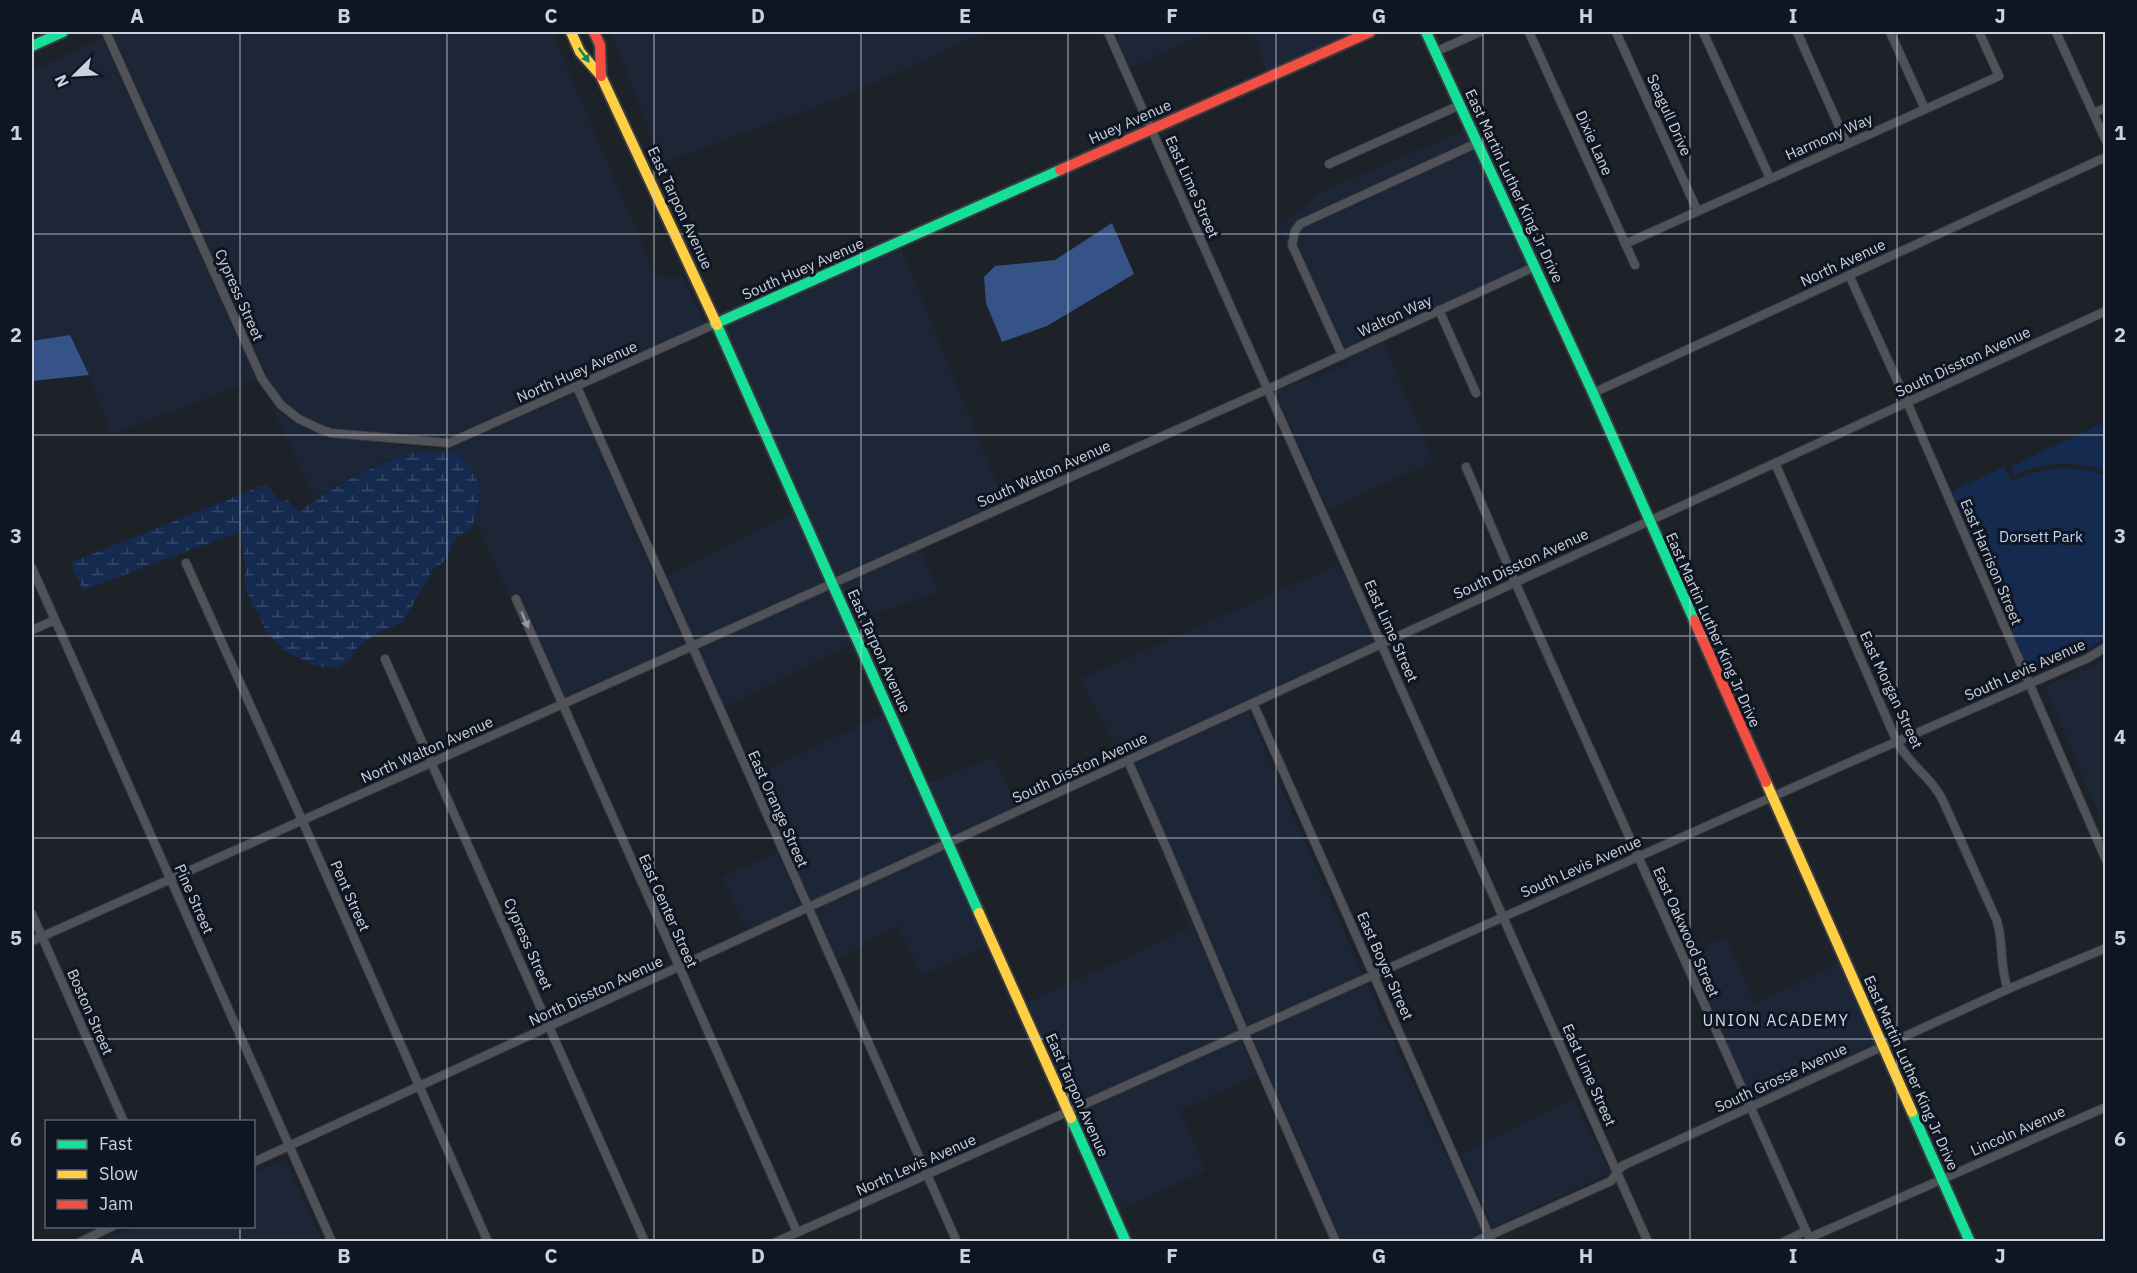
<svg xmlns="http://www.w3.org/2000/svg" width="2137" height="1273" font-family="'IBM Plex Sans',sans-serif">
<defs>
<pattern id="wetland-marsh" width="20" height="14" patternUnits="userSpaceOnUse" patternTransform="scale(1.5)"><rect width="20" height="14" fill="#152a4f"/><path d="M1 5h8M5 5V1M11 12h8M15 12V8" fill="none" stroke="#364868"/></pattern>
</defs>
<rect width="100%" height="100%" fill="#1d2128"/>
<g fill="#1c2637">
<path d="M112,32H552L656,276L673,279L682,275L705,324L448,438L332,428L302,415L282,398L267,377Z"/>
<path d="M611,32H985L843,97L662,163Z"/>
<path d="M1114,32H1208L1130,68Z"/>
<path d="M1253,32H1358L1266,72Z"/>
<path d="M102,37L256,379L111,435L89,375L70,335L32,341V71Z"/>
<path d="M1465,130L1470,141L1298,219L1289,230L1287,245L1278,228L1320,192Z"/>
<path d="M1474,150L1527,265L1345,348L1300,250L1298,244L1299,232L1303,227Z"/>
<path d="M901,247L1004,501L835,577L724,331L729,324Z"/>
<path d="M1383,341L1434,461L1443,457L1328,510L1275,391L1347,365L1344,359Z"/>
<path d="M574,393L684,644L565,697L520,593L510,597L475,521L480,502L477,479L466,459L456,452L419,454L387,460L328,490L315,499L269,400L277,409L296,423L317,434L329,437L447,450Z"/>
<path d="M794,512L825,581L694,639L667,576Z"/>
<path d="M920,549L939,592L855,621L840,586Z"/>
<path d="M1339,564L1375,641L1122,758L1080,679Z"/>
<path d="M829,590L852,643L724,707L698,648Z"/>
<path d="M2105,661V830L2045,686Z"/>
<path d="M1248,711L1363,974L1247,1025L1135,763Z"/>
<path d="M882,715L914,788L917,787L941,841L811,901L755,775Z"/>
<path d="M994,757L1017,806L951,836L928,783Z"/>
<path d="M1132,783L1237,1030L1070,1105L1026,1003L1190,928Z"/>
<path d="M943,850L988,945L921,976L898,926L837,959L815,910Z"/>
<path d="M777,852L801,906L747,931L722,877Z"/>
<path d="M1726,937L1755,1003L1840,963L1875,1045L1753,1101L1688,955Z"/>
<path d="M1367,983L1448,1159L1450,1158L1483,1233L1463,1241H1342L1251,1034Z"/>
<path d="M1240,1039L1257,1076L1180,1110L1206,1171L1118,1210L1074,1114Z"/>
<path d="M1573,1099L1611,1172L1493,1228L1460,1154Z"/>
<path d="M285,1158L322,1241H101L134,1227L254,1226V1172Z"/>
</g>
<path fill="url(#wetland-marsh)" d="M414,452L419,454L456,452C484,473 484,500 471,530L457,536L452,545L448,558L432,571L403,622L374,635L357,648L348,661L339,668L317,666L284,651L266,632L259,615L252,606L244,580L246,571L241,535L242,531L83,590L70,563L266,484L281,502L286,499L299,511C334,486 373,465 414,452Z"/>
<g fill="#152a4f">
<path d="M2105,422V471C2074,460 2044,462 2013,475L2010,467Z"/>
<path d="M2004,467L2011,481C2042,468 2073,463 2105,475V638L2086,651L2035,674L2029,670L1952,491Z"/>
</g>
<g fill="#365387">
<path d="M1112,223L1134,274L1047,326L1002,342L986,303L984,277L995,266L1055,260Z"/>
<path d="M70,335L89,375L32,381V341Z"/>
</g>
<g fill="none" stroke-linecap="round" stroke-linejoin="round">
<g stroke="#383b41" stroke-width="10">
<g id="street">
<path d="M106,32L262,379L281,405L299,419L320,429L331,433L449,443L715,324"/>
<path d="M1108,32L1648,1242"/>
<path d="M1529,32L1635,265"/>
<path d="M1616,32L1697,210"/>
<path d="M1703,32L1770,178"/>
<path d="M1797,32L1847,144"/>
<path d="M1890,32L1925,109"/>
<path d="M2056,32L2106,141"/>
<path d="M1435,52L1480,32"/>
<path d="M2093,113L2106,108"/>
<path d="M1329,164L1460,105"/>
<path d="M1625,244L1999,76L1979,32"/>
<path d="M1849,275L1907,402L2106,860"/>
<path d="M1439,310L1476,393"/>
<path d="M1342,355L1292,245L1295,231L1300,224L1477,143"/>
<path d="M577,387L957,1242"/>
<path d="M1593,393L2106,157"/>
<path d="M1775,463L1897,742C1910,766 1933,778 1944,803L1997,921C2004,944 1999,966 2008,989"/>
<path d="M1466,467L1515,582L1811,1242"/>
<path d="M186,563L302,820L488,1242"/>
<path d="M32,568L332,1242"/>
<path d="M516,599L797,1232"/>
<path d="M32,630L55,620"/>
<path d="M385,659L645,1242"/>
<path d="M1253,703L1492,1242"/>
<path d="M1128,761L1166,847L1244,1032L1336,1242"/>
<path d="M32,914L124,1122"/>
<path d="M32,941L1268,389L1534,267"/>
<path d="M254,1162L2106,311"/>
<path d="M1809,1238L2106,1107"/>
<path d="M80,1242L113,1226"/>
<path d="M776,1242L1839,767L2088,658L2106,647"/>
<path d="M1475,1242L1611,1181L1622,1166L2008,989L2106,948"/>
<path d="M1783,1242L1806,1231"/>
</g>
</g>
<g stroke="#383b41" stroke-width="14">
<g id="fast">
<path d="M1426,32L1593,393L1694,620"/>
<path d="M32,46L63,32"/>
<path d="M715,324L1060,170"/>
<path d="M717,325L979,913"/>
<path d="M1912,1112L1970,1242"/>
<path d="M1071,1118L1126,1242"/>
</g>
</g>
<g stroke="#383b41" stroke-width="14">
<g id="slow">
<path d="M571,32L580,52L601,76L717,325"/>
<path d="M1766,782L1912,1112"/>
<path d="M979,913L1071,1118"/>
</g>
</g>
<g stroke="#383b41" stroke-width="14">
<g id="jam">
<path d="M594,32L600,45L601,76"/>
<path d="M1060,170L1370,32"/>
<path d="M1694,620L1766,782"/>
</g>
</g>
<use href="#street" stroke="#4f5258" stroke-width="8"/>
<use href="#fast" stroke="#16e098" stroke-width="10"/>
<use href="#slow" stroke="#ffcf43" stroke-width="10"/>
<use href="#jam" stroke="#f24e42" stroke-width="10"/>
</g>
<defs><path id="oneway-solid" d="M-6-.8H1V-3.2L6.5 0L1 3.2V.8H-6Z" transform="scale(1.5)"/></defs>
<use fill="#138563" href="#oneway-solid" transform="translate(584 55) rotate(54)"/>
<use fill="#9498a0" href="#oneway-solid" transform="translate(525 620) rotate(67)"/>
<path fill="none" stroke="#ccd1db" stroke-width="1.5" stroke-opacity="0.55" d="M240,32V1122M447,32V1242M654,32V1242M861,32V1242M1068,32V1242M1276,32V1242M1483,32V1242M1690,32V1242M1897,32V1242M32,234H2106M32,435H2106M32,636H2106M32,838H2106M32,1039H2106M240,1226V1242"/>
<g text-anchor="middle" stroke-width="6" stroke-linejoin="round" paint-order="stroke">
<g font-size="15" fill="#ccd1db" stroke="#0f1623">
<text transform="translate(1669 115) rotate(66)" y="5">Seagull Drive</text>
<text transform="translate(1130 122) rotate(-24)" y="5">Huey Avenue</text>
<text transform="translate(1829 137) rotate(-24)" y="5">Harmony Way</text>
<text transform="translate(1594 143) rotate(66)" y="5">Dixie Lane</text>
<text transform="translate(1514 186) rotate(65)" y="5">East Martin Luther King Jr Drive</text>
<text transform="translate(1192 187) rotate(66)" y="5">East Lime Street</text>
<text transform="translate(680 208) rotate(65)" y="5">East Tarpon Avenue</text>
<text transform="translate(1843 263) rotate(-25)" y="5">North Avenue</text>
<text transform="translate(803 269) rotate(-24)" y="5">South Huey Avenue</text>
<text transform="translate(239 295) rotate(66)" y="5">Cypress Street</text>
<text transform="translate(1395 316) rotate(-25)" y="5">Walton Way</text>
<text transform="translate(1963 362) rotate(-25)" y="5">South Disston Avenue</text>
<text transform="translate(577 372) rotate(-24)" y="5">North Huey Avenue</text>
<text transform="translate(1044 474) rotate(-24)" y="5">South Walton Avenue</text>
<text transform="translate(1991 562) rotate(67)" y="5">East Harrison Street</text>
<text transform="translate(1521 564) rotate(-25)" y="5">South Disston Avenue</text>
<text transform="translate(1713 630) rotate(66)" y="5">East Martin Luther King Jr Drive</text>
<text transform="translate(1391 631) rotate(66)" y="5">East Lime Street</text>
<text transform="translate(879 651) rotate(66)" y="5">East Tarpon Avenue</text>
<text transform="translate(2025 670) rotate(-24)" y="5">South Levis Avenue</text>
<text transform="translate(1891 690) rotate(65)" y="5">East Morgan Street</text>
<text transform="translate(427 750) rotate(-24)" y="5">North Walton Avenue</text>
<text transform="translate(1080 768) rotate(-25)" y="5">South Disston Avenue</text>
<text transform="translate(778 809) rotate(66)" y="5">East Orange Street</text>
<text transform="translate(1581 867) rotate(-24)" y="5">South Levis Avenue</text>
<text transform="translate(350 896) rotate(66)" y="5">Pent Street</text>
<text transform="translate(194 899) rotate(66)" y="5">Pine Street</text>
<text transform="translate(668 911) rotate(66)" y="5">East Center Street</text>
<text transform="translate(1686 932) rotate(66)" y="5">East Oakwood Street</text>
<text transform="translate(528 944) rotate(66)" y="5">Cypress Street</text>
<text transform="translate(1385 966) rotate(66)" y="5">East Boyer Street</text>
<text transform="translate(596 991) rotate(-25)" y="5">North Disston Avenue</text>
<text transform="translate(90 1012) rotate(66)" y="5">Boston Street</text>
<text transform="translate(1911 1073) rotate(66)" y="5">East Martin Luther King Jr Drive</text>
<text transform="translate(1589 1075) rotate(66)" y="5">East Lime Street</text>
<text transform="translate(1781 1078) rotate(-25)" y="5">South Grosse Avenue</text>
<text transform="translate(1077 1095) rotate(66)" y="5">East Tarpon Avenue</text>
<text transform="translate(2018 1131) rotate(-24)" y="5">Lincoln Avenue</text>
<text transform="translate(916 1165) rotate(-24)" y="5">North Levis Avenue</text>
</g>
<g font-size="15" fill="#bed2f4" stroke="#0f1623">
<text x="2041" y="542">Dorsett Park</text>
</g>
<g font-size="16" letter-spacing="1.5" fill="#ccd7e9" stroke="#0f1623">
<text x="1776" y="1026">UNION ACADEMY</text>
</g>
</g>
<rect width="2137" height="1273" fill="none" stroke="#0f1623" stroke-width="66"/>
<rect x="45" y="1120" width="210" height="108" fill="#0f1623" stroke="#5b616d" stroke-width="1.5"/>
<rect x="57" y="1140" width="30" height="9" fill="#16e098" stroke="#5b616d" stroke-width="1.5"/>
<text x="99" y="1150" font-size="18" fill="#ccd1db">Fast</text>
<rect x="57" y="1170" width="30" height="9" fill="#ffcf43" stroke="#5b616d" stroke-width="1.5"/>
<text x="99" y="1180" font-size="18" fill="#ccd1db">Slow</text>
<rect x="57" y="1200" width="30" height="9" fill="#f24e42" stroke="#5b616d" stroke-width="1.5"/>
<text x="99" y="1210" font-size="18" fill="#ccd1db">Jam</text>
<g transform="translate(75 75) rotate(246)" stroke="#0f1623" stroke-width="4.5" paint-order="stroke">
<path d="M0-4.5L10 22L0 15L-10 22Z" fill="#ccd1db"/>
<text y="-9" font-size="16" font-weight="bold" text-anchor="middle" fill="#ccd1db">N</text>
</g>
<rect x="33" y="33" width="2071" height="1207" fill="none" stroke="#ccd1db" stroke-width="2"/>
<g font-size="20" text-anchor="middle" font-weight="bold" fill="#ccd1db">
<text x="137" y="23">A</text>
<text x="344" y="23">B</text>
<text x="551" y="23">C</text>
<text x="758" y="23">D</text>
<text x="965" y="23">E</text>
<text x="1172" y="23">F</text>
<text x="1379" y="23">G</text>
<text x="1586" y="23">H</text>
<text x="1793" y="23">I</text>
<text x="2000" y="23">J</text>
<text x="16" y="140">1</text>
<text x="2120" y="140">1</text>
<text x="16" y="342">2</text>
<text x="2120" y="342">2</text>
<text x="16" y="543">3</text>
<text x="2120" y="543">3</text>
<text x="16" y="744">4</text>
<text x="2120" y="744">4</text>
<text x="16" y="945">5</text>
<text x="2120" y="945">5</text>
<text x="16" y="1146">6</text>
<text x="2120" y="1146">6</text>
<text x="137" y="1263">A</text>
<text x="344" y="1263">B</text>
<text x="551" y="1263">C</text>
<text x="758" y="1263">D</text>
<text x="965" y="1263">E</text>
<text x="1172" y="1263">F</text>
<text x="1379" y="1263">G</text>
<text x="1586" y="1263">H</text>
<text x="1793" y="1263">I</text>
<text x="2000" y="1263">J</text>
</g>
</svg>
